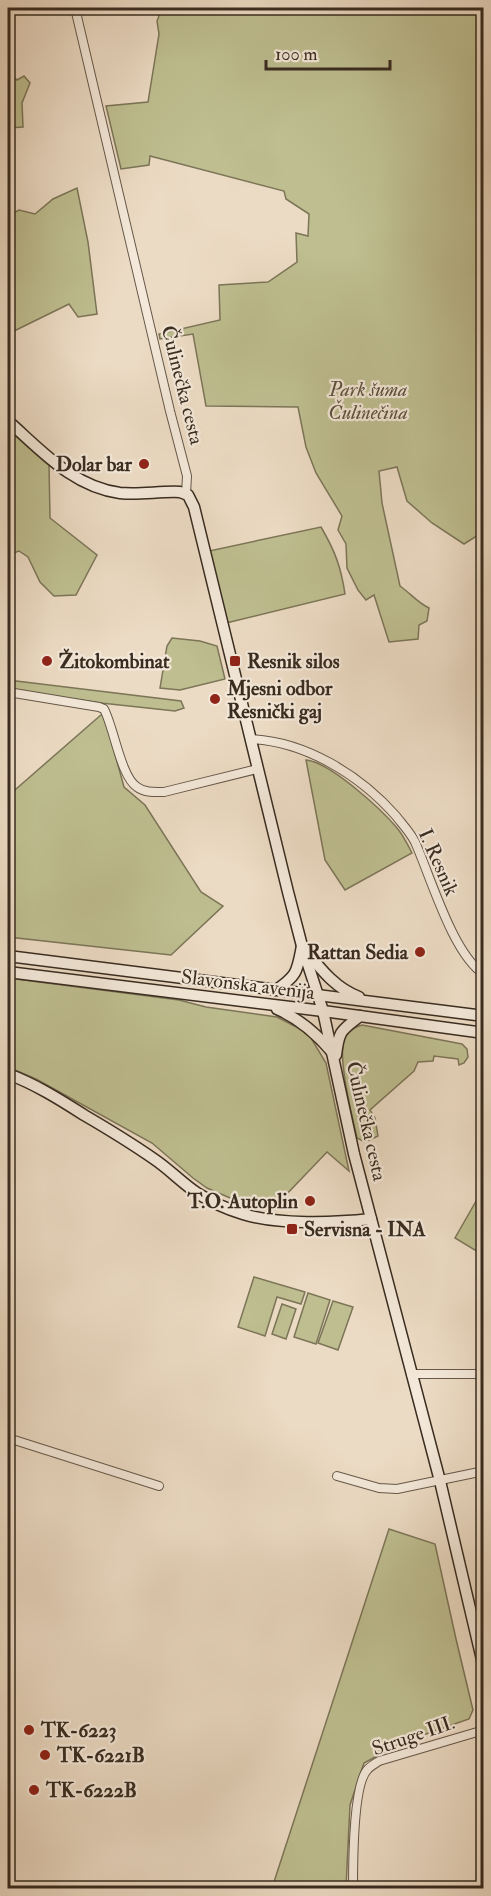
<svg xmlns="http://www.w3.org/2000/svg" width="491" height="1896" font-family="'IM FELL Double Pica',serif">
<rect width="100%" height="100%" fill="#ecdbc4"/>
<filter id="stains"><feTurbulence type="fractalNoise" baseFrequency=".00333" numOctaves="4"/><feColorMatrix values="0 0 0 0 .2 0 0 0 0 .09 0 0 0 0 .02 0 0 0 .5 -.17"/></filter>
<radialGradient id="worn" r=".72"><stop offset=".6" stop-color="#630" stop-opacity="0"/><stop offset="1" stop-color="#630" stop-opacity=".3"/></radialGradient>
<g fill="#bebe90" stroke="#7c7558" stroke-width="1.5">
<path d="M162,8H245L254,10L255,8H483V532L464,544L432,523L407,501L397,467L379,471L382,503L400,586C410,593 418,603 429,608L427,621L419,625L418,639L389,642L374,595L366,600L358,590L347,568L346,544L338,530L342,516L316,473L306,447L298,407L206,406L193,334L160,339L159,334L220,320L219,285L268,282L297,262L296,233L308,236L309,214L286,199L284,191L150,156L149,165L121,169L106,106L148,102L159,34L157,21Z"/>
<path d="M8,71L17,80L24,76L30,83L22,103L23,127L8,128Z"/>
<path d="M77,188L88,242L97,314L78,317L69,304L8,334V216L19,210L35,214L53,199Z"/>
<path d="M8,429L49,465L50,518L97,555L76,595L54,596L40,582L28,557L19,551L8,555V544L14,532L8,528Z"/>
<path d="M321,527C335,551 341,567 345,594L226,623L209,551Z"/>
<path d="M172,638L200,641L217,646L225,679L180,690L160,688L167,646Z"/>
<path d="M8,680L181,701L184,708L175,711L101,703L8,690Z"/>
<path d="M102,714L105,718L124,787L145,805L201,892L223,906L171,955L8,937V796Z"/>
<path d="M306,760C330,762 382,810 397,828C403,835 408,845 412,853L345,890L325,860Z"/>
<path d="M8,978L179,1000L206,1007L277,1017L308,1033L326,1063L349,1171L327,1152L284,1197L279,1209L237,1201L207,1188L193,1178L152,1143L36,1079L8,1067Z"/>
<path d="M362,1025L462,1044L467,1049L468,1057L464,1063L459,1065L458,1059L434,1056L433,1061L418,1062L414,1071L370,1110L375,1118L378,1136L365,1142L357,1138C353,1118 335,1052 346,1035C350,1029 356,1027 362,1025Z"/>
<path d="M483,1189V1255L455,1238Z"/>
<path d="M254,1277L305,1292L301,1304L277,1297L265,1336L238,1327Z"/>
<path d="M308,1293L330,1300L316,1344L294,1337Z"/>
<path d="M333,1301L353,1307L338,1350L318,1343Z"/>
<path d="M282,1304L296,1309L286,1339L272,1334Z"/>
<path d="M389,1529L435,1544L456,1639L473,1710L469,1719L403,1742L364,1763L350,1805L346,1888H272Z"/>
</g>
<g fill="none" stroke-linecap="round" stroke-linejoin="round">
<g stroke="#665849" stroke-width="10">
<g id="street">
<path d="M75,8L170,411L187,476L186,494"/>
<path d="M8,692L99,707L104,709C114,728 121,777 137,787C145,793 155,792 164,792L257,769"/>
<path d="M250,739C305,741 360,775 396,816C402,824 410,832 415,842C430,875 453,955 484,974"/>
<path d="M411,1374H484"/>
<path d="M8,1438L159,1486"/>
<path d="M337,1476L379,1488L397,1489L484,1471"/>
<path d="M353,1888C353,1866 353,1783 368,1769C371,1766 376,1763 379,1761L484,1730"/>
</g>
</g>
<g stroke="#392c20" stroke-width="13">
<g id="secondary">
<path d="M8,421C41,450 73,487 120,493C140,495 160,491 180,492L188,495L194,507L288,892L302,946L323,1011L354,1154L440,1481L484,1668"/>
<path d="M308,953C322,971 337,989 359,997"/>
<path d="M8,956L484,1016"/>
<path d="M8,972L323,1011L484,1033"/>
<path d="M276,990C298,975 297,971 302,946"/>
<path d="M277,1009C300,1019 316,1033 332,1052"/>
<path d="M336,1055C339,1030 341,1031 360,1016"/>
<path d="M8,1074C35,1084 59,1099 84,1115C108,1129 131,1143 154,1159C169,1169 182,1183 197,1193C211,1202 227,1209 243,1214C279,1225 334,1223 371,1219"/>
</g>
</g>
<use href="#street" stroke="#f3e8d9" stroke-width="8"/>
<use href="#secondary" stroke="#f3e8d9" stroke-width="10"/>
</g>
<g fill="#8f2418" stroke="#f3e8d9" stroke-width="2">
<circle cx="144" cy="464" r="6"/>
<circle cx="47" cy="661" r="6"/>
<rect x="229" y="655" width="12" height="12" rx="3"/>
<circle cx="215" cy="699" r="6"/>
<circle cx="420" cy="952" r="6"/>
<circle cx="310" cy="1201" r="6"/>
<rect x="286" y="1223" width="12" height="12" rx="3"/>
<circle cx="29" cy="1730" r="6"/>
<circle cx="45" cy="1755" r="6"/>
<circle cx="34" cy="1790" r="6"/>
</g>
<g text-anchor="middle" stroke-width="4.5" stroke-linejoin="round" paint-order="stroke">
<g font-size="20" fill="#392c20" stroke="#f3e8d9">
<text transform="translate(183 385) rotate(76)" y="7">Čulinečka cesta</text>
<text transform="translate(439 862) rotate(66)" y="7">I. Resnik</text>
<text transform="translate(248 984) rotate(7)" y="7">Slavonska avenija</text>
<text transform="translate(367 1121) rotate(77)" y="7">Čulinečka cesta</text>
<text transform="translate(413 1735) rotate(-19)" y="7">Struge III.</text>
</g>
<g font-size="20" font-style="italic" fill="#5a503c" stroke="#f3e8d9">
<text x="368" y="396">Park šuma<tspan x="368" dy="23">Čulinečina</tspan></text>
</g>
<g font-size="20" font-weight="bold" fill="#392c20" stroke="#f3e8d9" text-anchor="start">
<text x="132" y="471" text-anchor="end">Dolar bar</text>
<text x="59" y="668">Žitokombinat</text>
<text x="247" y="668">Resnik silos</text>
<text x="227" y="695">Mjesni odbor<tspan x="227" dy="23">Resnički gaj</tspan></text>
<text x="408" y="959" text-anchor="end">Rattan Sedia</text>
<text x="298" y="1208" text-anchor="end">T.O. Autoplin</text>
<text x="304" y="1236">Servisna - INA</text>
<text x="41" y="1737">TK-6223</text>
<text x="57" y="1762">TK-6221B</text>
<text x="46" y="1797">TK-6222B</text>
</g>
</g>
<rect width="491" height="1896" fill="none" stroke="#ecdbc4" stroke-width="30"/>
<rect x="9" y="9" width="473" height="1878" fill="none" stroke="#392c20" stroke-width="3"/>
<rect x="15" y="15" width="461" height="1866" fill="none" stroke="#392c20" stroke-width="1.5"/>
<path d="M266 60v9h124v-9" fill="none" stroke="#392c20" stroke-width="3"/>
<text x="275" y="60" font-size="18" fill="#392c20" stroke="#f3e8d9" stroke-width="4.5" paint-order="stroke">100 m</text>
<rect width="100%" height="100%" filter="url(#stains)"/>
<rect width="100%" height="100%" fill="url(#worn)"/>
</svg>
